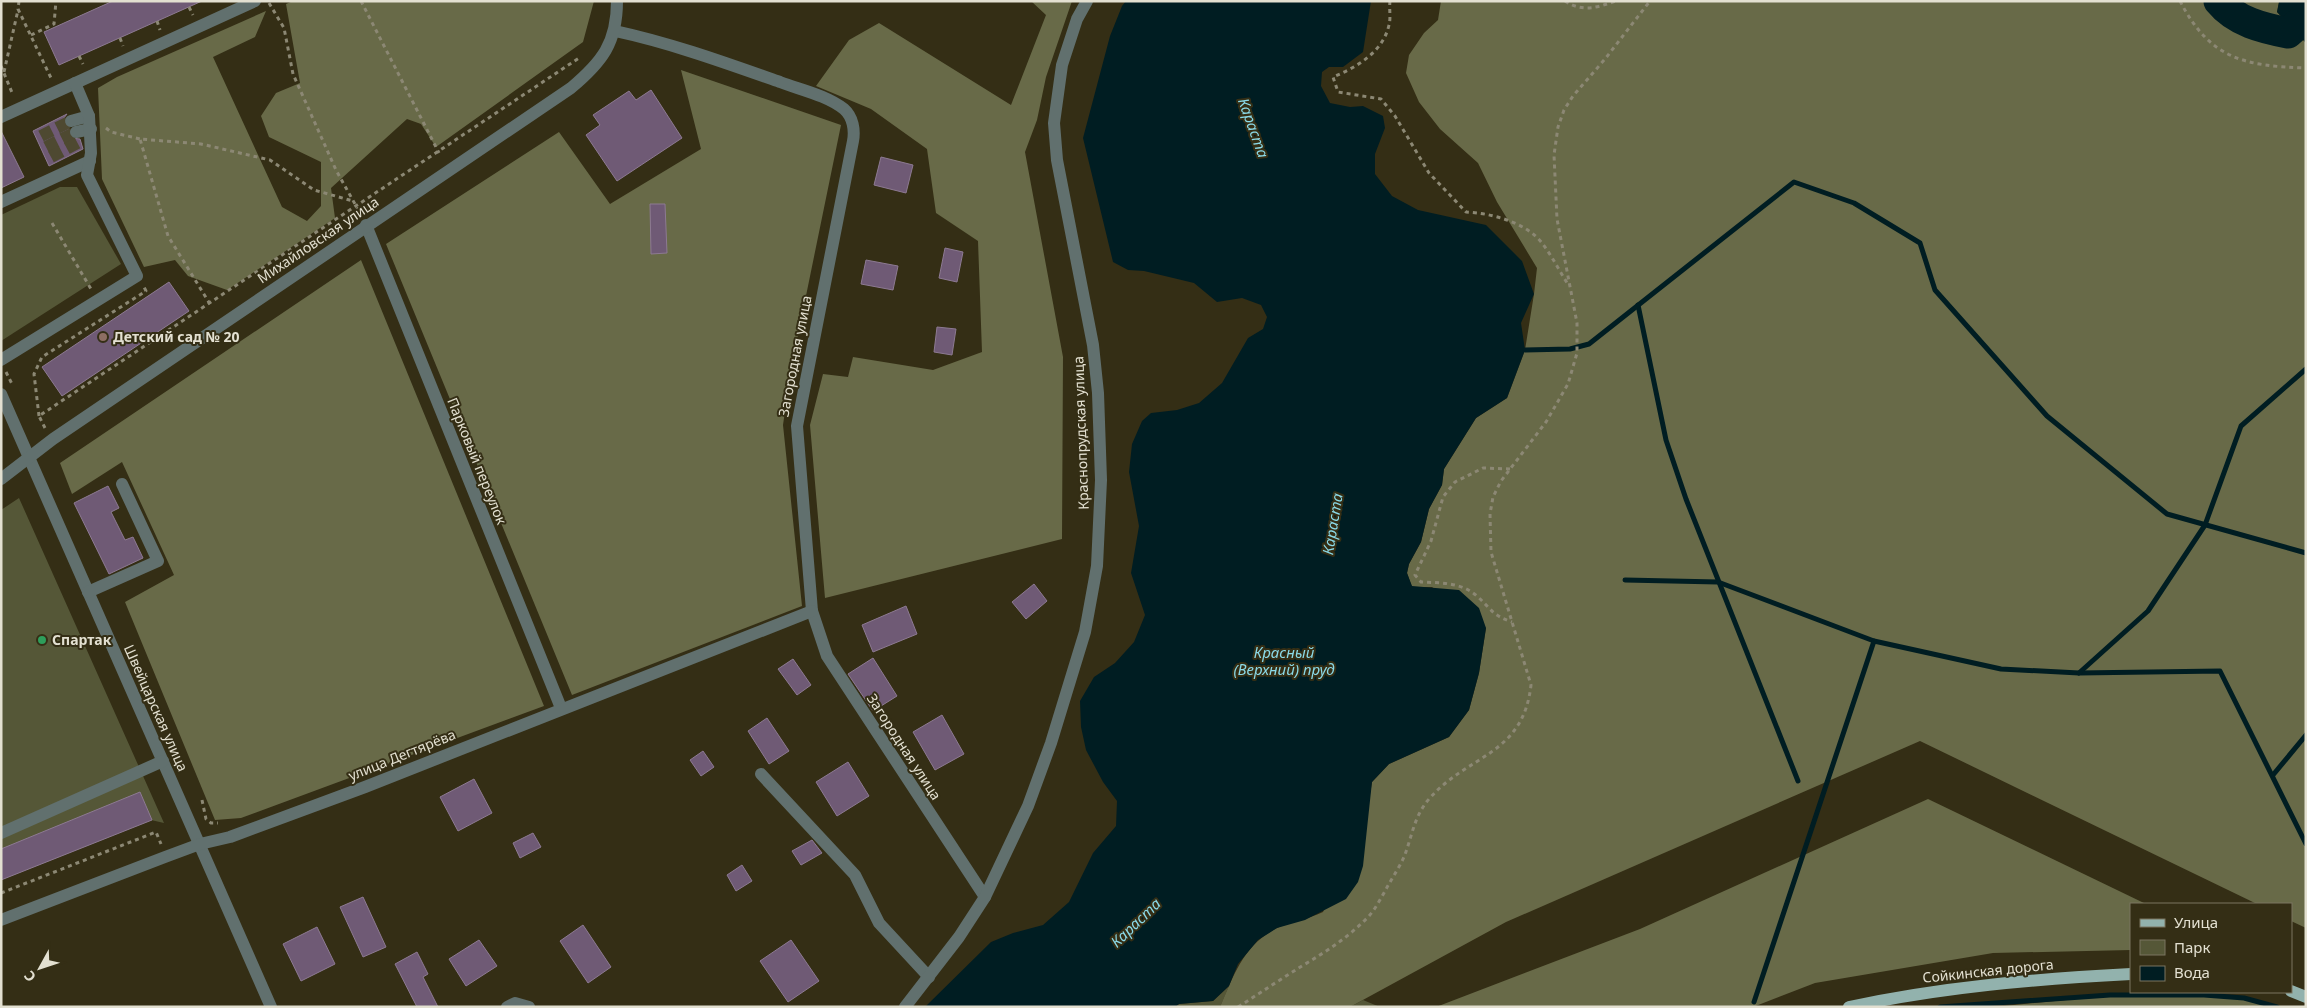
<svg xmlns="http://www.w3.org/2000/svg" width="2307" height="1008" font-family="'Noto Sans',sans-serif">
<rect width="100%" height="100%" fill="#342e15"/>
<g fill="#555737">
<path d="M60,187H77L121,264L1,341V215Z"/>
<path d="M19,498L164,823L151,820L1,880V510Z"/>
<path d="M1229,986L1220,1007H1175L1179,1004L1213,1001Z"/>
<path d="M1363,1000L1380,1007H1350Z"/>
</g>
<g fill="#686a48">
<path d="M293,1H594L583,42L436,147L421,124L407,119L331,188L335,218L227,290L188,276L175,260L144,267L102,179L98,88L117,77L266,11L255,37L213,57L282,207L307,221L321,206V162L269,137L261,116L276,93L300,83L286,4Z"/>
<path d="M1031,1H1072L1046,77L1037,120L1025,152L1063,357L1062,539L825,598L810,425L823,374L848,377L853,357L933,370L982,352L978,241L936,213L927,149L871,109L816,86L849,40L879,23L1011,105L1046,15Z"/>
<path d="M1441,1H2286L2279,2L2277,12L2306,43V928L2291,921V904H2257L1920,741L1506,922L1350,1007H1220C1234,975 1243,946 1275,929C1289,922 1308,919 1323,912L1367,813L1372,782L1389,764L1449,737L1469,710L1479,673L1486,628L1432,587H1412L1407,573L1409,564L1421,542L1429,509L1442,485L1444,469L1476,418L1507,398L1525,350L1534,294L1537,268L1497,202L1478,163L1440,129L1419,102L1406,73L1409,55L1424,33L1438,20Z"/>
<path d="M681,70L841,125L791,369L783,425L802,606L572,695L386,244L559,132L610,204L701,149Z"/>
<path d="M361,260L544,706L241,818L215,820L125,602L174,575L122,462L72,494L60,463Z"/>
<path d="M1928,799L2146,904H2131V950L1993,953L1815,983L1753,1007H1436L1640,929Z"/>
<path d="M2138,993L2240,997L2277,1007H1994Z"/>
</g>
<g fill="#001d22">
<path d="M1126,1H1371L1363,52L1343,67H1329L1322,72L1321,86L1330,103L1350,107L1363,106L1383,116L1385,128L1375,154V174L1392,196L1418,210L1486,225L1522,261L1534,294L1521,323L1525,350L1507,398L1476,418L1444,469L1442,485L1429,509L1421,542L1409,564L1407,573L1412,586L1459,590L1479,608L1486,628L1479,673L1469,710L1449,737L1389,764L1372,782L1363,866L1358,882L1346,899L1305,920L1277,928L1258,940L1238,964L1229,986L1213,1001L1179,1004L1175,1007H925L991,942L1013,933L1043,925L1069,902L1093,853L1116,826L1117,801L1103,782L1086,750L1081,727L1080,701L1094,677L1115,663L1134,642L1145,615L1131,573L1139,526L1129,472L1132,444L1142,421L1151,413L1177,410L1199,403L1222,383L1248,338L1263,329L1267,317L1261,305L1242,298L1217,302L1194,283L1144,271L1128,270L1113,262L1083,138L1110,36L1122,6Z"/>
<path d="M2306,1V43L2277,12L2279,2Z"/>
</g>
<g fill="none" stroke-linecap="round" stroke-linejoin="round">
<g stroke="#001d22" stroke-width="5">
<path d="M1638,305L1666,440L1686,499L1798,781"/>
<path d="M1525,350L1570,349L1589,344L1794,182L1854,203L1920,243L1935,290L2047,416L2167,514L2306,553"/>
<path d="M1625,580L1718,582L1874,641L2001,669L2079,673L2220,671L2306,844"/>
<path d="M2079,673L2148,611L2205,525L2241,426L2306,369"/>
<path d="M2273,775L2306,735"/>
<path d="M1754,1002L1874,641"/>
<path d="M1940,1007L2110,995H2204L2244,998L2277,1007"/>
</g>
<path stroke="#001d22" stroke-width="31" d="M2219,1C2236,22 2263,28 2288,33L2306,17"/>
</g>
<g fill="#6f5a75" stroke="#8d7a92">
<path d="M113,1H202L59,65L44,32Z"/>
<path d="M651,90L682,138L617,181L586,135L600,125L593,115L629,91L636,100Z"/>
<path d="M67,114L63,119V124L69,129L70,138L80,139L83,149L49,166L33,131Z"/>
<path d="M1,131L24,177L1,188Z"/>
<path d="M881,157L913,165L906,193L874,185Z"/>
<path d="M650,204H665L667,253L651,254Z"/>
<path d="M945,248L963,252L957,282L939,278Z"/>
<path d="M866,260L898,266L893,290L861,284Z"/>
<path d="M169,282L189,311L62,396L42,367Z"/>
<path d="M937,327L956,329L952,355L934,352Z"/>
<path d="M108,486L119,508L111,512L125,540L133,537L143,558L109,574L74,503Z"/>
<path d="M1034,584L1047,601L1026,619L1012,602Z"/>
<path d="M906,606L917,634L873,652L862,625Z"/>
<path d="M873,658L897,696L873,711L848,674Z"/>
<path d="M793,659L811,685L797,695L778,669Z"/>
<path d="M942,715L964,754L935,770L913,732Z"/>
<path d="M767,718L789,751L769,764L748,731Z"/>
<path d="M703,751L714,767L701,776L690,760Z"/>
<path d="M848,762L869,796L837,816L816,782Z"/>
<path d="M474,779L492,813L458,831L440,797Z"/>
<path d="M140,792L152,820L1,880V849Z"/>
<path d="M533,833L541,847L520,858L513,843Z"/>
<path d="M812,840L822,853L801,865L792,851Z"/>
<path d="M742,865L752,881L736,891L727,875Z"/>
<path d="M363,897L386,947L363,957L340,907Z"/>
<path d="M583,925L611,967L588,983L560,941Z"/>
<path d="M317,927L335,964L301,981L283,944Z"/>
<path d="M479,940L497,966L466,986L449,959Z"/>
<path d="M791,940L819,981L788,1002L760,961Z"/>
<path d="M417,952L428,974L423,977L438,1007H417L395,964Z"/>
</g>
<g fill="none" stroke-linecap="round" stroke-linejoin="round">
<g stroke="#4e4931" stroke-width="12" stroke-dasharray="12 6" stroke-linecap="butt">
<path d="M41,136L71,121"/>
<path d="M46,147L76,132"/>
<path d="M51,157L81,141"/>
</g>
<g stroke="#8c8874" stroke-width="3" stroke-dasharray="4 4" stroke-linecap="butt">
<path d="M19,1L18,9L51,78"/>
<path d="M361,1L439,153"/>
<path d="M1390,1C1389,9 1391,18 1389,25C1383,52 1357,67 1333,77L1338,92L1381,99L1395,116L1429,173L1466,212C1490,213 1526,222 1542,243C1552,256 1560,272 1569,286"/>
<path d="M1565,1C1583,13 1598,7 1616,1"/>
<path d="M2180,1C2210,59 2244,66 2306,68"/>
<path d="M269,3L284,28L293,74L336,170L360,213"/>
<path d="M189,7L193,15"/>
<path d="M157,21L160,30"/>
<path d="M31,35L54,24L56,1"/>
<path d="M120,38L123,46"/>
<path d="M79,56L83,64"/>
<path d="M1,66L13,95"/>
<path d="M4,72L18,10"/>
<path d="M106,128L111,132L140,139"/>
<path d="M52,223L91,289"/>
<path d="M210,304L168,236L140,139L201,144L270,160L314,190L353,201"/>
<path d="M6,372L12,384"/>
<path d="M39,416L34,374L42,357L146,291L144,287"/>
<path d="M45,428L39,416L579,58"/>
<path d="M1510,469L1483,468L1455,482L1443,497L1431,541L1415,575L1421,582C1441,583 1462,582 1478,597C1492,610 1492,615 1512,622"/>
<path d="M202,800L206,819L211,823H218"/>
<path d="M1,893L156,832L161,844"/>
<path d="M1238,1007C1260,993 1281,979 1302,966C1327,951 1349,937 1369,916C1377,907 1383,894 1389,884C1394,875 1400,866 1404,857C1412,837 1414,816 1429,799C1468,754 1523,756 1531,685L1491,552L1490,514L1493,497L1501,481L1546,422L1568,384L1577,353V323L1557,219L1554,155L1558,127L1564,110L1573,96L1605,59L1650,1"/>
</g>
<g stroke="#61706e" stroke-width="12">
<path d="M615,31C671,43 726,63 780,82C801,90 826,95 844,109C853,117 855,130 853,141L797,426L812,611L827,656L985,897"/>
<path d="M1,117L255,1"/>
<path d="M71,121L89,116"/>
<path d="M76,132L91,129"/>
<path d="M1,202L90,161"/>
<path d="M366,225L561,708"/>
<path d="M1,360L137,276L87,175L91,153L89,116L75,83"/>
<path d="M1,394L271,1007"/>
<path d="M1,479L53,439L571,88C602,62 617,43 617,1"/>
<path d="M88,592L158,561L122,484"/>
<path d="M761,774L855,875L879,923L929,977"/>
<path d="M1,833L163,761"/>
<path d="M1,920L165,857L200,844L230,837L365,787L812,611"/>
<path d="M507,1007L515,1003L529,1007"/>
<path d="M905,1007L959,937L985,897L1028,806L1051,743L1085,632L1097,566L1101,480L1098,393L1093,345L1057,160L1054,123L1062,65L1077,19L1087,1"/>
</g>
<g stroke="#92b2ad" stroke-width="12">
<path d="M2291,991L2306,997"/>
<path d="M1849,1007C1942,987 2036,979 2131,974"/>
</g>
</g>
<circle fill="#8d6e63" stroke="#342e15" stroke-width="2" cx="103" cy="337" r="5"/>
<circle fill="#2e9e5b" stroke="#342e15" stroke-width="2" cx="42" cy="640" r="5"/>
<g text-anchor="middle" stroke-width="4" stroke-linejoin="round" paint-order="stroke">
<g font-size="14" fill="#e3e0d1" stroke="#342e15">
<text transform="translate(318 240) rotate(-34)" y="5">Михайловская улица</text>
<text transform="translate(795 356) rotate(-79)" y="5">Загородная улица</text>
<text transform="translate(1081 433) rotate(-92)" y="5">Краснопрудская улица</text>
<text transform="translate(477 461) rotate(68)" y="5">Парковый переулок</text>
<text transform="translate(156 708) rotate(66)" y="5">Швейцарская улица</text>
<text transform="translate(904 747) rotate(57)" y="5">Загородная улица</text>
<text transform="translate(402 755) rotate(-22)" y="5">улица Дегтярёва</text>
<text transform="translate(1988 971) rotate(-6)" y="5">Сойкинская дорога</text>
</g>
<g font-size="14" font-weight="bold" fill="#e3e0d1" stroke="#342e15" text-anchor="start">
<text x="113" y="342">Детский сад № 20</text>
<text x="52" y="645">Спартак</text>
</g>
<g font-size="15" font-style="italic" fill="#8ad9e7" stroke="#342e15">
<text transform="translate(1253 128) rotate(70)" y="5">Караста</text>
<text transform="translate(1333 524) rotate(-81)" y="5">Караста</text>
<text x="1284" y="658">Красный<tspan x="1284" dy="17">(Верхний) пруд</tspan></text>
<text transform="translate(1136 923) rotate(-44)" y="5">Караста</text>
</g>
</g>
<rect width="2307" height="1008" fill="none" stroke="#e3e0d1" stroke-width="5"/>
<rect x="2130" y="903" width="162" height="90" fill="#342e15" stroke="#7a7560"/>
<rect x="2140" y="919" width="25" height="8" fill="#92b2ad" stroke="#7a7560"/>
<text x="2174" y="928" font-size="15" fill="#e3e0d1">Улица</text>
<rect x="2140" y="940" width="25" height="15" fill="#555737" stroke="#7a7560"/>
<text x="2174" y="953" font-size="15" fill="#e3e0d1">Парк</text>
<rect x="2140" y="966" width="25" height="15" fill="#001d22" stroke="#7a7560"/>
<text x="2174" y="978" font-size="15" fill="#e3e0d1">Вода</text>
<g transform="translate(40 968) rotate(230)" stroke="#342e15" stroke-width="4" paint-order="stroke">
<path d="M0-4L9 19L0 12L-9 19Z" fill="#e3e0d1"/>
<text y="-8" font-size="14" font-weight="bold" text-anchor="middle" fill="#e3e0d1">С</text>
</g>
</svg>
